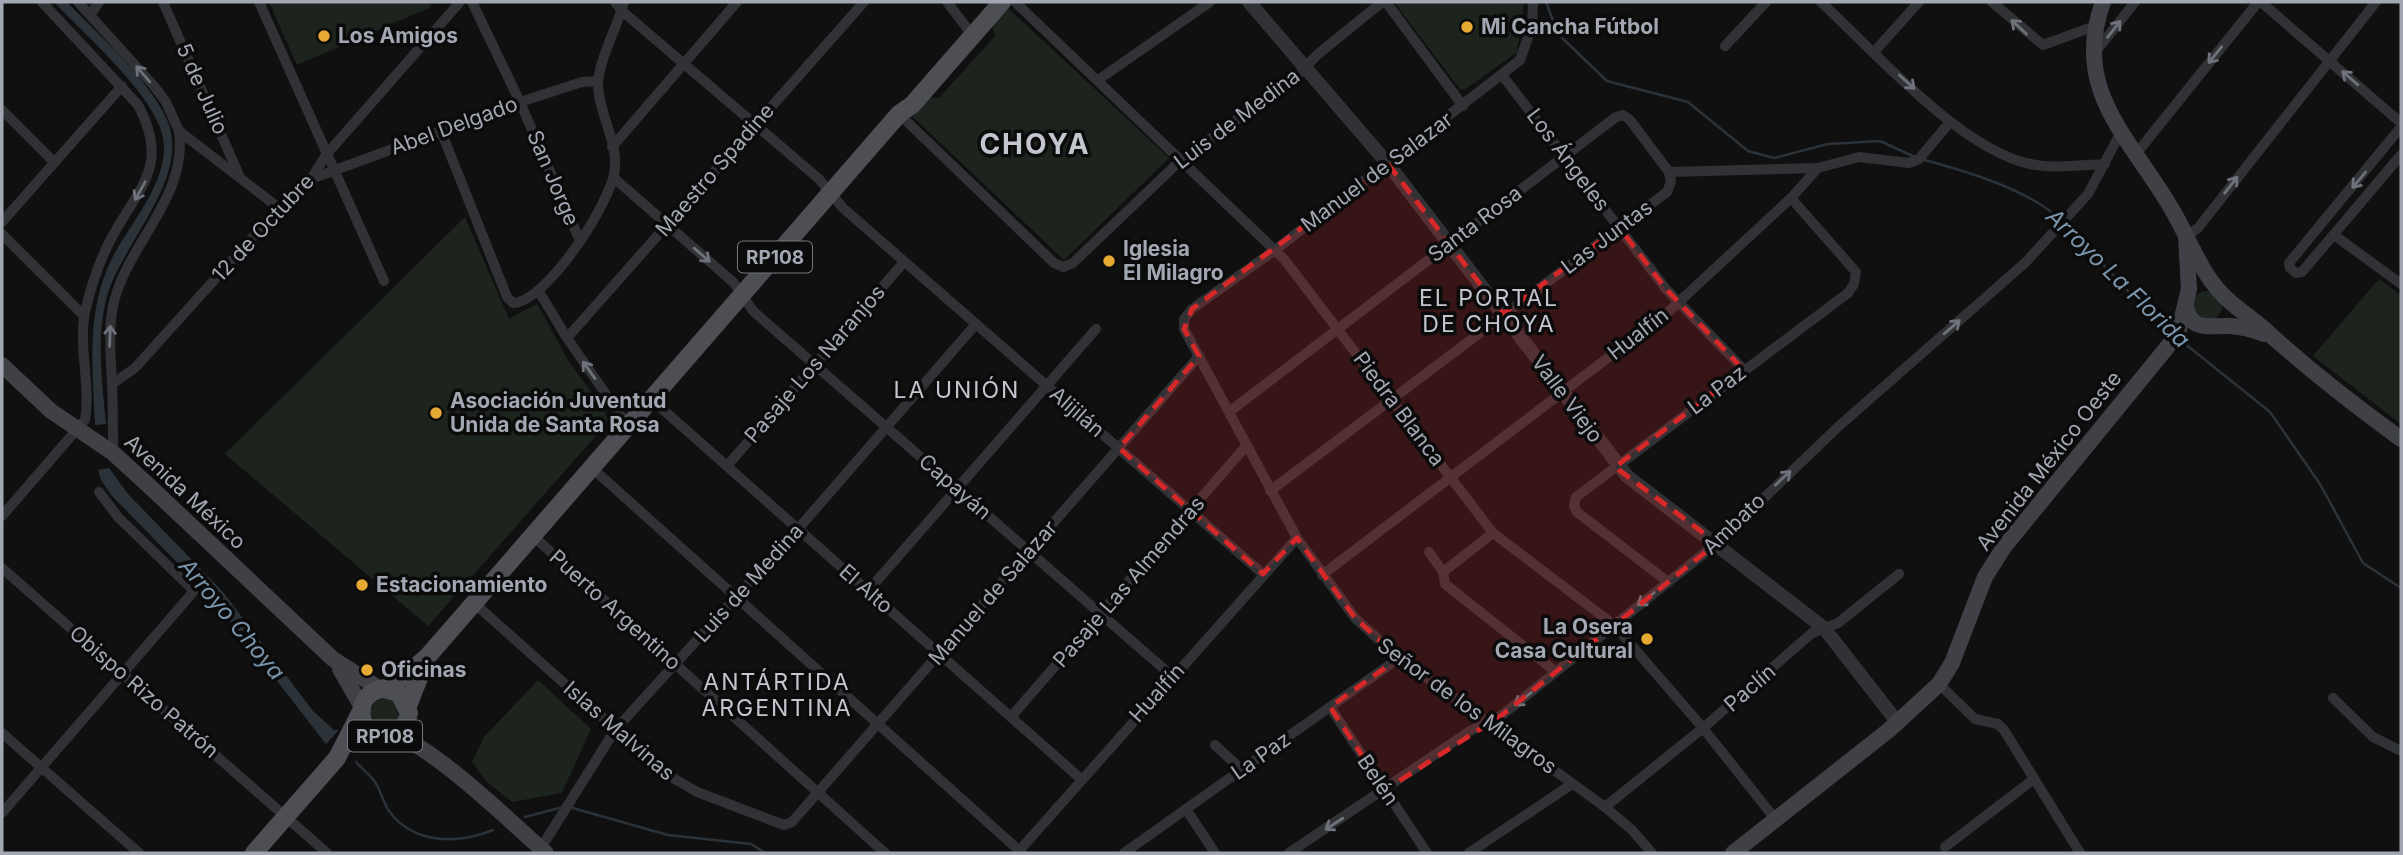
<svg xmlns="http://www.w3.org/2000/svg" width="2403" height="855" font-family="Inter,sans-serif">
<rect width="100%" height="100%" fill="#101011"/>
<g fill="#1d241e">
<path d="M269,2H429L431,7L297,65Z"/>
<path d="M1394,2H1524L1517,52L1466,89H1460Z"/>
<path d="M1009,9L1169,158L1064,260L913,117L928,97L939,98L995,36L992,24Z"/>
<path d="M465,217L509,319L537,304L569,362L602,406L609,421L428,626L225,454Z"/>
<path d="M2379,279L2401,295V424L2313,356Z"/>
<circle cx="2207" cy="306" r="15"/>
<path d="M538,680L591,729L562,793L512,802L487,782L472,762L484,737Z"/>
<circle cx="385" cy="712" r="14"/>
</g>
<g fill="#2b3339">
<path d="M54,2H67C97,34 150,80 167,120C192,176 122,243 107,296C96,337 102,383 106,424L95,425C93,372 86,318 108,267C125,226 179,176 160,127C144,86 85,35 54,2Z"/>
<path d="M109,468L128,494L223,592L313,711L334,730H339L326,744L214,600L112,496L101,480L98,470Z"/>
</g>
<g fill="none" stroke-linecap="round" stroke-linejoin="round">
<g stroke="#2b3339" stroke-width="2.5">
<path d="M1546,2L1558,34L1607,81L1688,102L1748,151L1774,158L1828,144L1880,141L1915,157"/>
<path d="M1921,159C1962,170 2032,190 2061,221"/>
<path d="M2066,225L2155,320L2171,333"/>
<path d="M2179,339L2270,412L2320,484L2363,563L2401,588"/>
<path d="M356,762C362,769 370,775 375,782C381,791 383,802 389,811C414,845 458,844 493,830"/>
<path d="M569,807L668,835L751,844L765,853"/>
<path d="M525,817L563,807"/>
</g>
<g stroke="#313236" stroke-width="10">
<path d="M78,2L154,86L166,102L179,131L279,208"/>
<path d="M163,2L239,175"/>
<path d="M259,2L384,281"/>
<path d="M472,2L520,102L580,241"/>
<path d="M615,2L622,11L819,179L843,208L1263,574"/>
<path d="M947,2L973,36"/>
<path d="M1015,2L1284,259L1493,533L1614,625L1703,728L1776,820"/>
<path d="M1386,2L1463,106"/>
<path d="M1533,2L1532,26L1520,60L1275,250L1192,309L1184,319V329L1297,538L1355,618L1399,658L1605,807L1632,830L1652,853"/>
<path d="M1821,2C1874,51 1960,149 2030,164C2055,169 2081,165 2105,164"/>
<path d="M1992,2L2043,45L2095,26"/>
<path d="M2261,2L2401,123"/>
<path d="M90,15L99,2"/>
<path d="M1725,46L1766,2"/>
<path d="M1874,52L1919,2"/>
<path d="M2094,54L2135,2"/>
<path d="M1502,75L1666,289L1744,370"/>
<path d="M1098,80L1210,2"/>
<path d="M2,110L54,162"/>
<path d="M899,114L1054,263L1063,267L1073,263L1182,159L1295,78L1317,55L1382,2"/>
<path d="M2401,127L2289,263L2290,268L2296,273L2302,272L2401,155"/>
<path d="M441,131L507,297L513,303C547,302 614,199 615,167C617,139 598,112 598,83C599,60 618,25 624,2"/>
<path d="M612,147L737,2"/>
<path d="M2136,154L2258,2"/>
<path d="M1669,172L1818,168"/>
<path d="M614,178L734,283L753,311L1172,676"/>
<path d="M311,179L520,102L582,82L598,81"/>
<path d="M2,222L122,86"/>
<path d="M2,234L84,316"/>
<path d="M2334,235L2401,284"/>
<path d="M2186,236L2198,228L2376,2"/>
<path d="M538,290L567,338L628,426"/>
<path d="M567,338L864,2"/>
<path d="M112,384L135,368L279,208L311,179L326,155L460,2"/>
<path d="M651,399L1081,779"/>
<path d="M1229,412L1616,117L1623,115L1630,120L1669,172L1671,182L1667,192L1270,491"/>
<path d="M113,453C113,430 113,407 112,384C111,355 107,326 115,298C131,241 188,195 179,131"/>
<path d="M727,466L904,262"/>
<path d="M592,468L1022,853"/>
<path d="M2,516L85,420C91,385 78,347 85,312C91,286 99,261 112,237C140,186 170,165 138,105L42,2"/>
<path d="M533,536L885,853"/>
<path d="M1429,552L1443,572L1445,584L1556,672"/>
<path d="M2,568L327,853"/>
<path d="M1443,572L1493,533"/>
<path d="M1322,575L1668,312L1791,198L1818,168L1859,157L1909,163L1919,159L1950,122"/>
<path d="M1668,582L1577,512L1574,506L1576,497L1848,293L1854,284L1856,272L1791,198"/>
<path d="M868,591L1096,329"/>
<path d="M474,603L666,774L697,792L784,825L792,822L1199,356"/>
<path d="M1939,684L1975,719L1998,724L2004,730L2080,853"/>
<path d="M2333,698L2373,737L2401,751"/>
<path d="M1330,707L1427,853"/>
<path d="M1011,717L1246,446"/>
<path d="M2,733L139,853"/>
<path d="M1215,745L1242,770"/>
<path d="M1605,807L1703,728L1812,633L1838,623L1899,574"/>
<path d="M1186,809L1215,853"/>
<path d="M2,813L194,591L118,517L99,492"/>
<path d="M1945,847L2034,779"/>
<path d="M539,851L615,730L798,529L976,324"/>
<path d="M1019,851L1297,538"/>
<path d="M1124,853L1399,658"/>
<path d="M1289,853L1470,731L1502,715L1717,543L1839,426L2026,262L2088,194L2121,132"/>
<path d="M1469,853L1572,784"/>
</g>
<path stroke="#313236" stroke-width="14" d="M1249,2L1388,164L1627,476L1824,628L1898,723"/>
<g stroke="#404146" stroke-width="16">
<path d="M2103,2C2070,92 2133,140 2174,213C2189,239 2201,273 2223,295C2235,308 2251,317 2264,329C2307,368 2354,405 2401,439"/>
<path d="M2186,306C2190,333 2211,325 2231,326C2243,327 2254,330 2264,334"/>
<path d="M2,365L51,411L113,453L147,484L333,659L380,689"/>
<path d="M340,669L362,707"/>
<path d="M391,735C425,738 516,827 546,853"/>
<path d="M1733,853L1889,730L1939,684L1952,663L1985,577L2004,547L2178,334L2189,289L2186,236"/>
</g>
<g stroke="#4e4f55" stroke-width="18">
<path d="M385,689L399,693L409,713C402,747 358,740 362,709C362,704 365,698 369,695C375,689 382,690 389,686C403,679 415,667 428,656L899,114L912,105L1002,2"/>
<path d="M408,706L426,660"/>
<path d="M254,853L337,758L361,711"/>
</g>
</g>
<defs><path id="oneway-shaft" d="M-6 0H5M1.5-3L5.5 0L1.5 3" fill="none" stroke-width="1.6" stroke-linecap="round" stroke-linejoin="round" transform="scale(1.75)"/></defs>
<g stroke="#6f727a">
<use href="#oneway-shaft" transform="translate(2019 27) rotate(-137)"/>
<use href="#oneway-shaft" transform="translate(2114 29) rotate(-52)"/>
<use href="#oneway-shaft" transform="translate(2215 55) rotate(129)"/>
<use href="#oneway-shaft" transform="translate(143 74) rotate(-131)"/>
<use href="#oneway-shaft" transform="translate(2350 78) rotate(-139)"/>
<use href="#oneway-shaft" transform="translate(1907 82) rotate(42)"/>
<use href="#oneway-shaft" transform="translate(2359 180) rotate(130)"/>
<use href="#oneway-shaft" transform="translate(2231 185) rotate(-52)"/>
<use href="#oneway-shaft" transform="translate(140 191) rotate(119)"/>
<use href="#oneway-shaft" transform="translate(702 255) rotate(41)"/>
<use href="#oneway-shaft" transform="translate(1952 327) rotate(-41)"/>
<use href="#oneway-shaft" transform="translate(110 336) rotate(-88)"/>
<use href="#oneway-shaft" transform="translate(589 370) rotate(-125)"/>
<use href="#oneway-shaft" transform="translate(1783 478) rotate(-43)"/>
<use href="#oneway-shaft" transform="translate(1646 599) rotate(142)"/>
<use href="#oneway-shaft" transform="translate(1523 699) rotate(142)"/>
<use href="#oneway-shaft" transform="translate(1334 824) rotate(147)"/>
</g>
<path fill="#d62828" fill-opacity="0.2" stroke="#d62828" stroke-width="5" stroke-dasharray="14 9" stroke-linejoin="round" d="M1388,164L1503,314L1619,227L1666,289L1744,370L1615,467L1717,543L1502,715L1385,790L1330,707L1399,658L1355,618L1297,538L1263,574L1119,448L1199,356L1184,329L1192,309Z"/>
<g fill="#e6a933" stroke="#0b0b0c" stroke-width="2.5">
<circle cx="1467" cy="27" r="7"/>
<circle cx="324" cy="36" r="7"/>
<circle cx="1109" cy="261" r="7"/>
<circle cx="436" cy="413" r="7"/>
<circle cx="362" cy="585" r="7"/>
<circle cx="1647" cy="639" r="7"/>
<circle cx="367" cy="670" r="7"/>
</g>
<g text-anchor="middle" stroke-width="7" stroke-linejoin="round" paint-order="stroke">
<g fill="#0b0b0c" stroke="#757880" stroke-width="2">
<rect x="738" y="241.5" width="74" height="31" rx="5"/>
<rect x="348" y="720.5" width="74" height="31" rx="5"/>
</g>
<g font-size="19" font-weight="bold" fill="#a2a7b2">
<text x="775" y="264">RP108</text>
<text x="385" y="743">RP108</text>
</g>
<g font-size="21" font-weight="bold" fill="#a2a7b2" stroke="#0b0b0c" text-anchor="start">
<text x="1481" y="34">Mi Cancha Fútbol</text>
<text x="338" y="43">Los Amigos</text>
<text x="1123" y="256">Iglesia<tspan x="1123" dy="24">El Milagro</tspan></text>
<text x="450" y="408">Asociación Juventud<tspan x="450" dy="24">Unida de Santa Rosa</tspan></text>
<text x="376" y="592">Estacionamiento</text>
<text x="1633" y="634" text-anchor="end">La Osera<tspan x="1633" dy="24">Casa Cultural</tspan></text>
<text x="381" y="677">Oficinas</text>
</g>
<g font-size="21" fill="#a2a7b2" stroke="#0b0b0c">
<text transform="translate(202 89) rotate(66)" y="7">5 de Julio</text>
<text transform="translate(1237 119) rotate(-37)" y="7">Luis de Medina</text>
<text transform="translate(454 126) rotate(-20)" y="7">Abel Delgado</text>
<text transform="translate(1568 160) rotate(53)" y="7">Los Ángeles</text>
<text transform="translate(715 170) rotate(-49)" y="7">Maestro Spadine</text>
<text transform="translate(1377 172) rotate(-37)" y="7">Manuel de Salazar</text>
<text transform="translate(553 178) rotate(67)" y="7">San Jorge</text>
<text transform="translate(1475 224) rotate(-37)" y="7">Santa Rosa</text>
<text transform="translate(263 228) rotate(-47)" y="7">12 de Octubre</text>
<text transform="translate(1607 237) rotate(-37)" y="7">Las Juntas</text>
<text transform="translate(1638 334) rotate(-38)" y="7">Hualfín</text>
<text transform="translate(815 364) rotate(-49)" y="7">Pasaje Los Naranjos</text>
<text transform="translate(1717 390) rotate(-37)" y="7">La Paz</text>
<text transform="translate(1567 399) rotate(53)" y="7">Valle Viejo</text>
<text transform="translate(1399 409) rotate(53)" y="7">Piedra Blanca</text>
<text transform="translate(1077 412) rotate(41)" y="7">Alijilán</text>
<text transform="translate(2049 461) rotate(-52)" y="7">Avenida México Oeste</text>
<text transform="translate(955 487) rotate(41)" y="7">Capayán</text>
<text transform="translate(185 492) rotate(43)" y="7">Avenida México</text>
<text transform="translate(1734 524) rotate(-44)" y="7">Ambato</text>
<text transform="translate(1129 582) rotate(-49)" y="7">Pasaje Las Almendras</text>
<text transform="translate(749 583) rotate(-48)" y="7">Luis de Medina</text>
<text transform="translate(866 589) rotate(41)" y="7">El Alto</text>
<text transform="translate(993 593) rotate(-49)" y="7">Manuel de Salazar</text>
<text transform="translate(615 610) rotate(42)" y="7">Puerto Argentino</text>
<text transform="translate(1750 688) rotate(-41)" y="7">Paclín</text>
<text transform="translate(144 692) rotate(41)" y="7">Obispo Rizo Patrón</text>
<text transform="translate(1157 693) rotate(-48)" y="7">Hualfín</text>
<text transform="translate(1467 706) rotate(36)" y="7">Señor de los Milagros</text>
<text transform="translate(619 731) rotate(41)" y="7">Islas Malvinas</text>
<text transform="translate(1261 756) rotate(-35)" y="7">La Paz</text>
<text transform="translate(1378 780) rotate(56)" y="7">Belén</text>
</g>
<g font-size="23" font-style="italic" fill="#7a95ab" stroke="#0b0b0c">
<text transform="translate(2118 278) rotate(44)" y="8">Arroyo La Florida</text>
<text transform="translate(232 619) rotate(50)" y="8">Arroyo Choya</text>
</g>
<g font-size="23" letter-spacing="2" fill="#c3c6ce" stroke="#0b0b0c">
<text x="1489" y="306">EL PORTAL<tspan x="1489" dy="26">DE CHOYA</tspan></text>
<text x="957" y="398">LA UNIÓN</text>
<text x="777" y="690">ANTÁRTIDA<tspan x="777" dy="26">ARGENTINA</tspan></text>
</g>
<g font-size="28" font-weight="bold" letter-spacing="2" fill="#c3c6ce" stroke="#0b0b0c">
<text x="1035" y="154">CHOYA</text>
</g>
</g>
<rect width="2403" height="855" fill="none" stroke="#a2a7b2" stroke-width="7"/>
</svg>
